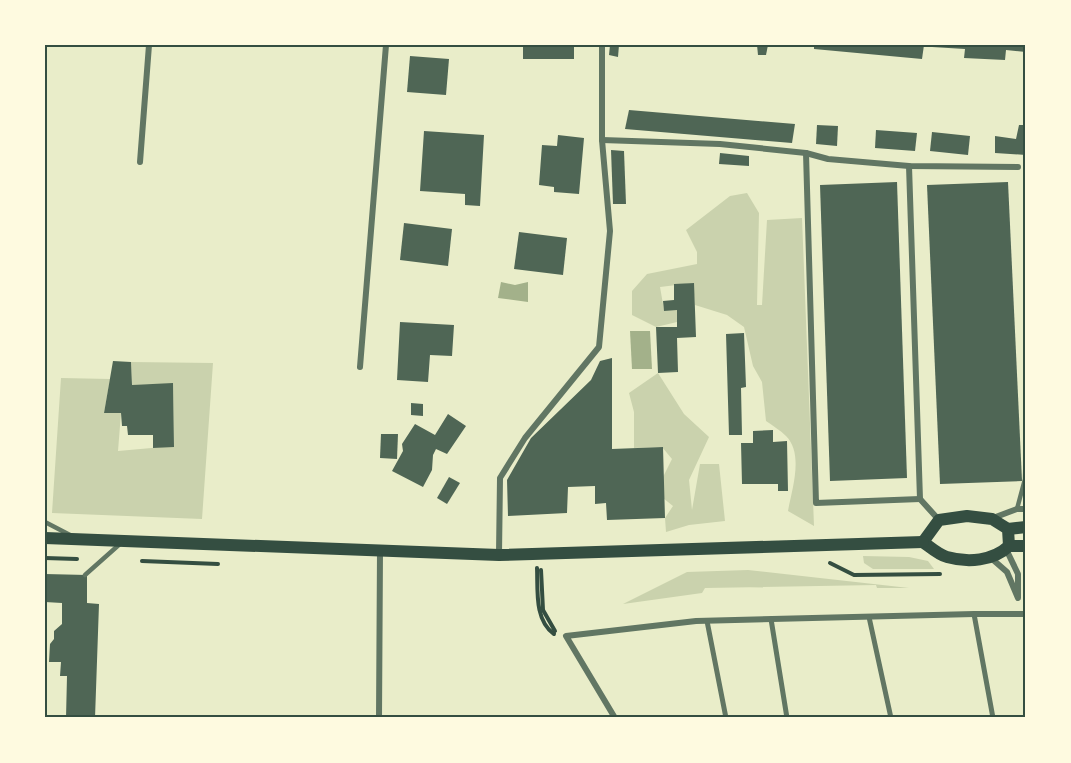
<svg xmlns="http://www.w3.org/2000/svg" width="1071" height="763" font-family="'Varela Round',sans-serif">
<rect width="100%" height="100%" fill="#e9edc9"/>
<g fill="#cad2ad">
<path d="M747,193L759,213L757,305H762L767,220L802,218L814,526L788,511C792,489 804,454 786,436C780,430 773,426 766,421L762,382L753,366L744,327L727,315L695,305L693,283L660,287L664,310H677V322L656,327L632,315V291L647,274L697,264V252L686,230L730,196Z"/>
<path d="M131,362L213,363L202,519L52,513L61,378L110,379L104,413H121L118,451L174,446L173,384L132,385Z"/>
<path d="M658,373L684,414L709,437L689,480L692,510L700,464H719L725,521L689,525L666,532L665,518L673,506L663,498V477L672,459L662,447L634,448V412L629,393Z"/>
<path d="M863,556L909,557L928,561L934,569H873L864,563Z"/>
<path d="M748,570L909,588H877L876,585L705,588L702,593L623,604L687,572Z"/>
</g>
<g fill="#a3b18a">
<path d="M501,282L515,285L528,282V302L498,298Z"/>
<path d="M630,331H650L652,369H632Z"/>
</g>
<g fill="#4f6655">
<rect x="523" y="45" width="51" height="14"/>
<path d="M610,45H619L618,57L609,55Z"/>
<path d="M757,45H768L766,55H758Z"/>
<path d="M814,45H924L922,59L814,49Z"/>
<path d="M932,45H1026V52L1006,50L1005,60L964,58L965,49L932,47Z"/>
<path d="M410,56L449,59L446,95L407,92Z"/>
<path d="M629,110L795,124L792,143L625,129Z"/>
<path d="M817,125L838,126L837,146L816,144Z"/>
<path d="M1019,125H1026V155L995,153V136L1016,139Z"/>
<path d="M876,130L917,133L915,151L875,148Z"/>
<path d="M424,131L484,135L480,206L465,205V194L420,191Z"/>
<path d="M932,132L970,136L968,155L930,151Z"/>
<path d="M558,135L584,138L579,194L554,192V187L539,185L542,145L557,146Z"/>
<path d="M611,150L624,151L626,204H613Z"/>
<path d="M720,153L749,156V166L719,164Z"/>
<path d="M897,182L907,478L830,481L820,185Z"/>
<path d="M1008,182L1022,481L940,484L927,185Z"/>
<path d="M404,223L452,229L448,266L400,260Z"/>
<path d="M519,232L567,238L563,275L514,269Z"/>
<path d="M694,283L696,337L677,338L678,372L658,373L656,327H677V310L664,311L663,301L674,300V284Z"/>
<path d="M400,322L454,325L452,356L430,355L428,382L397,380Z"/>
<path d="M744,333L746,387L741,388L742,435H729L726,334Z"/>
<path d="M612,358V449L663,447L665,518L607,520L606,503L595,504V486L568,487L567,513L508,516L507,480L531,438L591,380L600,361Z"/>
<path d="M113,361L131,362L132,385L173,383L174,447L153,448V435H128L127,426H122L121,413H104Z"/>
<path d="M411,403L423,404V416L411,415Z"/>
<path d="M448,414L466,426L447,454L436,449L433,455L432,470L423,487L392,471L403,451L402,444L415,424L435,435Z"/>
<path d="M773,430V442L787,441L788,491H778V484H742L741,443H753V431Z"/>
<path d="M381,434H398L397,459L380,458Z"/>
<path d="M449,477L460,483L447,504L437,498Z"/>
<path d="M45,574L87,575V603L99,604L95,718H66L67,676H60L61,662H49L50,644L54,639V631L62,624V603L45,602Z"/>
</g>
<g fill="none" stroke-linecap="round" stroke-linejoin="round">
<g stroke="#344e41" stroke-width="4">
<path d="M45,558L77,559"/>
<path d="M142,561L218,564"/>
<path d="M830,563L854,575L940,574"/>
<path d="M537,568C538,589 534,620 554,634"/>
<path d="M541,570L543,610L555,631"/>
</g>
<g stroke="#617663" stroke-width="4.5">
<path d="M1017,509L1025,479L1026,440"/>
<path d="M45,522L70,535"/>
<path d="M85,575L121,543"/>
</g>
<g stroke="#617663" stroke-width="5">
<path d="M974,614L993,718"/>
<path d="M869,617L891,718"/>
<path d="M771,619L787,718"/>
<path d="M707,621L726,718"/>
</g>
<g stroke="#617663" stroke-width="6">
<path d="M602,140L720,144L806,153L828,159L909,166L1018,167"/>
<path d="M806,153L816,503L920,499"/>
<path d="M140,162L149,45"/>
<path d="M909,166L920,499L939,520"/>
<path d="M360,367L386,45"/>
<path d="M993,518L1017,509H1026"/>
<path d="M499,554L500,478L525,438L599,347L610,231L602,140V45"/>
<path d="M991,558L1007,572L1018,598V574L1006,549"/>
<path d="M379,718L380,551"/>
<path d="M615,718L566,636L696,621L974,614H1026"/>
</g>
<g stroke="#344e41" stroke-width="12">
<path d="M967,516L992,519L1008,529L1009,546C993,561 968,563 947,557C939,555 930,547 923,542L939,520Z"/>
<path d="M1008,529L1026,527"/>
<path d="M45,538L499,555L923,542"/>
<path d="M1009,546H1026"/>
</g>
</g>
<rect width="1071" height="763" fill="none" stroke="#fefae0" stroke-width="93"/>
<rect x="46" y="46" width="978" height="670" fill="none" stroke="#344e41" stroke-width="2"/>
</svg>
